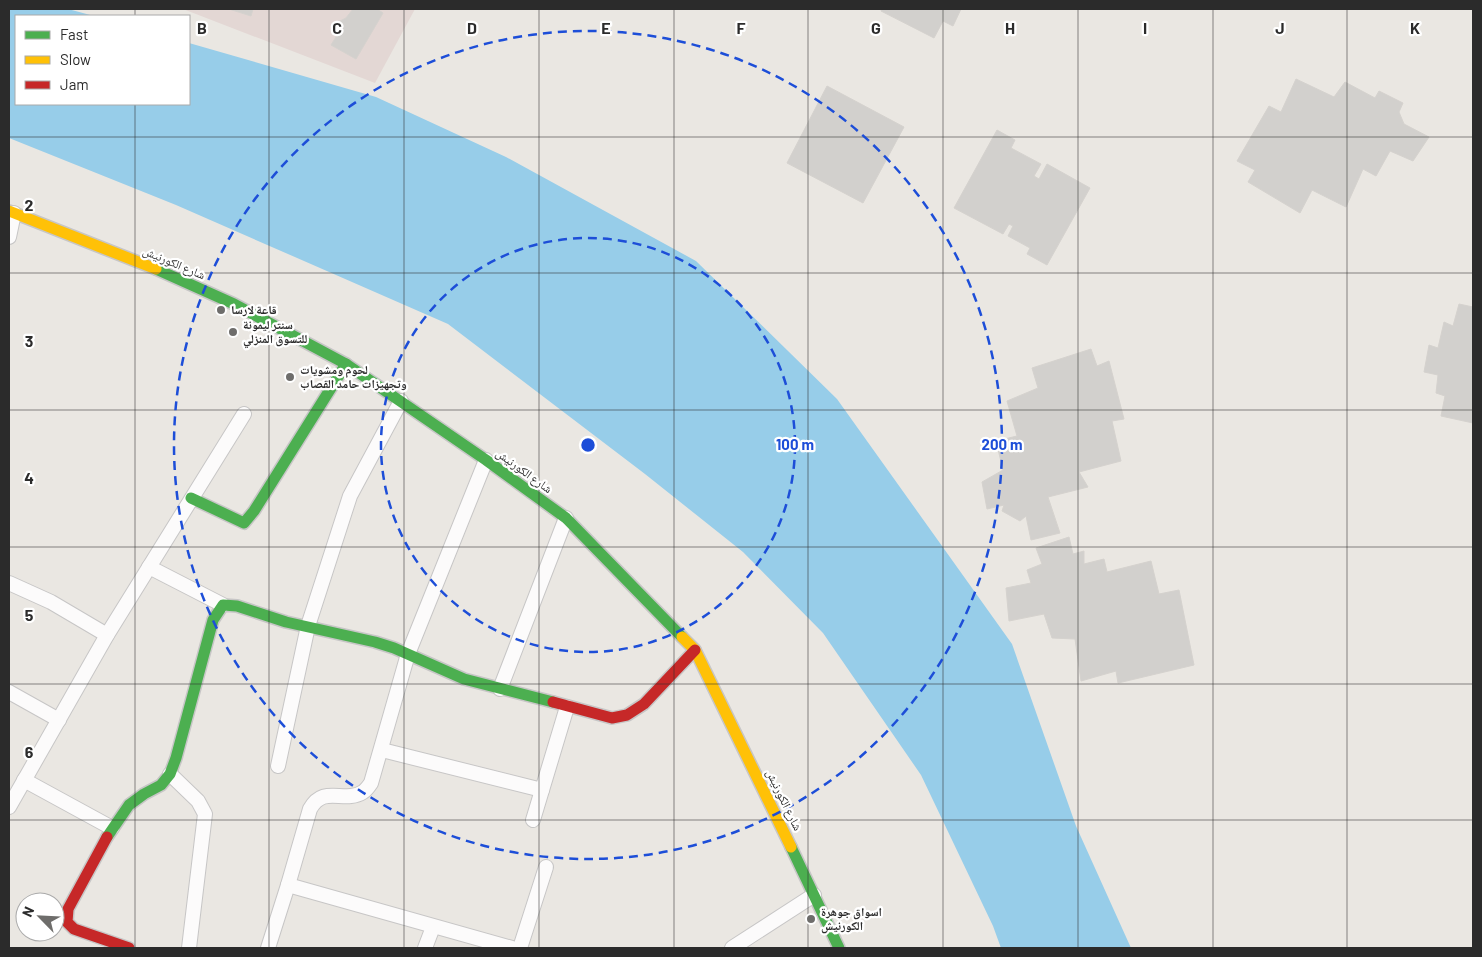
<svg xmlns="http://www.w3.org/2000/svg" width="1482" height="957" font-family="Barlow,'Noto Naskh Arabic',sans-serif">
<rect width="100%" height="100%" fill="#eae7e2"/>
<path fill="#e3d7d4" d="M183,9H415L375,83Z"/>
<path fill="#97cde9" d="M9,9H68L94,16H16V104H189V43L376,97L506,157L696,261L837,399L1012,644L1076,826L1131,948H1001L993,926L921,775L823,633L743,552L645,474L448,324L176,205L9,138Z"/>
<g fill="#d2d0cd" stroke="#d5d2ce">
<path d="M229,9H253L251,16Z"/>
<path d="M353,9H377L383,13L356,59L331,45L341,29L340,21L346,18Z"/>
<path d="M882,9H961L953,26L943,21L934,38L881,11Z"/>
<path d="M1296,79L1334,97L1345,82L1375,98L1379,91L1403,103L1399,112L1404,124L1429,137L1413,161L1390,151L1376,176L1363,169L1346,207L1312,190L1300,213L1248,182L1255,170L1237,161L1269,106L1281,112Z"/>
<path d="M827,86L904,127L863,203L787,163Z"/>
<path d="M997,130L1015,140L1011,148L1041,164L1034,176L1039,179L1047,164L1090,188L1047,265L1027,254L1030,248L1008,236L1013,226L1009,224L1003,234L954,208Z"/>
<path d="M1459,304L1473,307V423L1441,416L1445,396L1436,393L1438,375L1424,372L1429,345L1438,348L1444,322L1453,326Z"/>
<path d="M1091,349L1097,366L1109,361L1124,419L1112,421L1121,461L1079,472L1088,487L1048,497L1060,533L1031,540L1026,516L1020,521L1002,511L1004,505L987,509L982,482L1003,470L996,441L1017,436L1007,401L1038,388L1032,368Z"/>
<path d="M1069,537L1073,554L1084,551V564L1104,559L1107,572L1151,561L1159,594L1179,590L1194,665L1118,683L1116,671L1081,681L1075,639L1052,638L1044,614L1009,621L1006,588L1031,583L1027,570L1042,564L1036,548Z"/>
</g>
<g fill="none" stroke-linecap="round" stroke-linejoin="round">
<g stroke="#c7c6c6" stroke-width="16">
<g id="street">
<path d="M9,237L14,213"/>
<path d="M149,567L223,605"/>
<path d="M9,583L51,602L107,635"/>
<path d="M500,689L566,518"/>
<path d="M9,692L59,720"/>
<path d="M382,750L542,790"/>
<path d="M278,766L308,626L350,496L401,401"/>
<path d="M170,774L198,801L205,814L189,948"/>
<path d="M24,780L112,828"/>
<path d="M9,807L107,635L244,414"/>
<path d="M533,820L567,707"/>
<path d="M288,885L512,948"/>
<path d="M268,948L288,885L310,809C324,784 344,804 363,792C366,790 369,786 371,783L408,654L486,460"/>
<path d="M425,948L433,927"/>
<path d="M520,948L546,867"/>
<path d="M732,948L814,895"/>
</g>
</g>
<g stroke="#c7c6c6" stroke-width="14">
<g id="fast">
<path d="M156,269L234,304L346,364L486,460L566,518L682,637"/>
<path d="M191,498L244,523L254,511L346,364"/>
<path d="M107,837L129,805L144,794L161,785L170,774L176,758L213,620L223,605L237,606L286,622L375,642L394,648L464,679L553,702"/>
<path d="M791,847L839,948"/>
</g>
</g>
<g stroke="#c7c6c6" stroke-width="14">
<g id="slow">
<path d="M9,211L156,269"/>
<path d="M682,637L695,650L791,847"/>
</g>
</g>
<g stroke="#c7c6c6" stroke-width="14">
<g id="jam">
<path d="M553,702L612,718L627,715L644,704L695,650"/>
<path d="M107,837L68,909L67,922L74,929L129,948"/>
</g>
</g>
<use href="#street" stroke="#fcfbfb" stroke-width="14"/>
<use href="#fast" stroke="#4caf50" stroke-width="11"/>
<use href="#slow" stroke="#ffc107" stroke-width="11"/>
<use href="#jam" stroke="#c62828" stroke-width="11"/>
</g>
<path fill="none" stroke="#2b2b2b" stroke-width="1" stroke-opacity="0.55" d="M135,9V16M269,9V948M404,9V948M539,9V948M674,9V948M808,9V948M943,9V948M1078,9V948M1213,9V948M1347,9V948M135,104V948M9,137H1473M9,273H1473M9,410H1473M9,547H1473M9,684H1473M9,820H1473"/>
<g fill="none" stroke="#1d4ed8" stroke-width="2.5" stroke-dasharray="9 6">
<circle cx="588" cy="445" r="207"/>
<circle cx="588" cy="445" r="414"/>
</g>
<g fill="#6e6d6b" stroke="#fff" stroke-width="2">
<circle cx="221" cy="310" r="5"/>
<circle cx="233" cy="332" r="5"/>
<circle cx="290" cy="377" r="5"/>
<circle cx="811" cy="919" r="5"/>
</g>
<g text-anchor="middle" stroke-width="4.5" stroke-linejoin="round" paint-order="stroke">
<g font-size="12" fill="#2b2b2b" stroke="#fff">
<text transform="translate(174 263) rotate(23)" y="4">شارع الكورنيش</text>
<text transform="translate(524 471) rotate(36)" y="4">شارع الكورنيش</text>
<text transform="translate(784 800) rotate(64)" y="4">شارع الكورنيش</text>
</g>
<g font-size="12" font-weight="bold" fill="#2b2b2b" stroke="#fff" text-anchor="start">
<text x="231" y="314">قاعة لارسا</text>
<text x="243" y="329">سنتر ليمونة<tspan x="243" dy="14">للتسوق المنزلي</tspan></text>
<text x="300" y="374">لحوم ومشويات<tspan x="300" dy="14">وتجهيزات حامد القصاب</tspan></text>
<text x="821" y="916">اسواق جوهرة<tspan x="821" dy="14">الكورنيش</tspan></text>
</g>
</g>
<g font-size="16" text-anchor="middle" font-weight="bold" fill="#2b2b2b" stroke="#fff" stroke-width="4.5" stroke-linejoin="round" paint-order="stroke">
<text x="202" y="34">B</text>
<text x="337" y="34">C</text>
<text x="472" y="34">D</text>
<text x="606" y="34">E</text>
<text x="741" y="34">F</text>
<text x="876" y="34">G</text>
<text x="1010" y="34">H</text>
<text x="1145" y="34">I</text>
<text x="1280" y="34">J</text>
<text x="1415" y="34">K</text>
<text x="29" y="211">2</text>
<text x="29" y="347">3</text>
<text x="29" y="484">4</text>
<text x="29" y="621">5</text>
<text x="29" y="758">6</text>
</g>
<circle cx="588" cy="445" r="8" fill="#1d4ed8" stroke="#fff" stroke-width="2.5"/>
<g font-size="15" text-anchor="middle" font-weight="bold" fill="#1d4ed8" stroke="#fff" stroke-width="4.5" stroke-linejoin="round" paint-order="stroke">
<text x="795" y="450">100 m</text>
<text x="1002" y="450">200 m</text>
</g>
<rect width="1482" height="957" fill="none" stroke="#2b2b2b" stroke-width="20"/>
<rect x="15" y="15" width="175" height="90" fill="#ffffff" stroke="#aaaaaa"/>
<rect x="25" y="31" width="25" height="8" fill="#4caf50" stroke="#aaaaaa"/>
<text x="60" y="40" font-size="15" fill="#2b2b2b">Fast</text>
<rect x="25" y="56" width="25" height="8" fill="#ffc107" stroke="#aaaaaa"/>
<text x="60" y="65" font-size="15" fill="#2b2b2b">Slow</text>
<rect x="25" y="81" width="25" height="8" fill="#c62828" stroke="#aaaaaa"/>
<text x="60" y="90" font-size="15" fill="#2b2b2b">Jam</text>
<g transform="translate(40 917) rotate(294)"><circle r="24" fill="#ffffff" stroke="#aaaaaa"/>
<path d="M0-4L9 19L0 12L-9 19Z" fill="#6e6d6b"/>
<text y="-8" font-size="14" font-weight="bold" text-anchor="middle" fill="#2b2b2b">N</text>
</g>
</svg>
